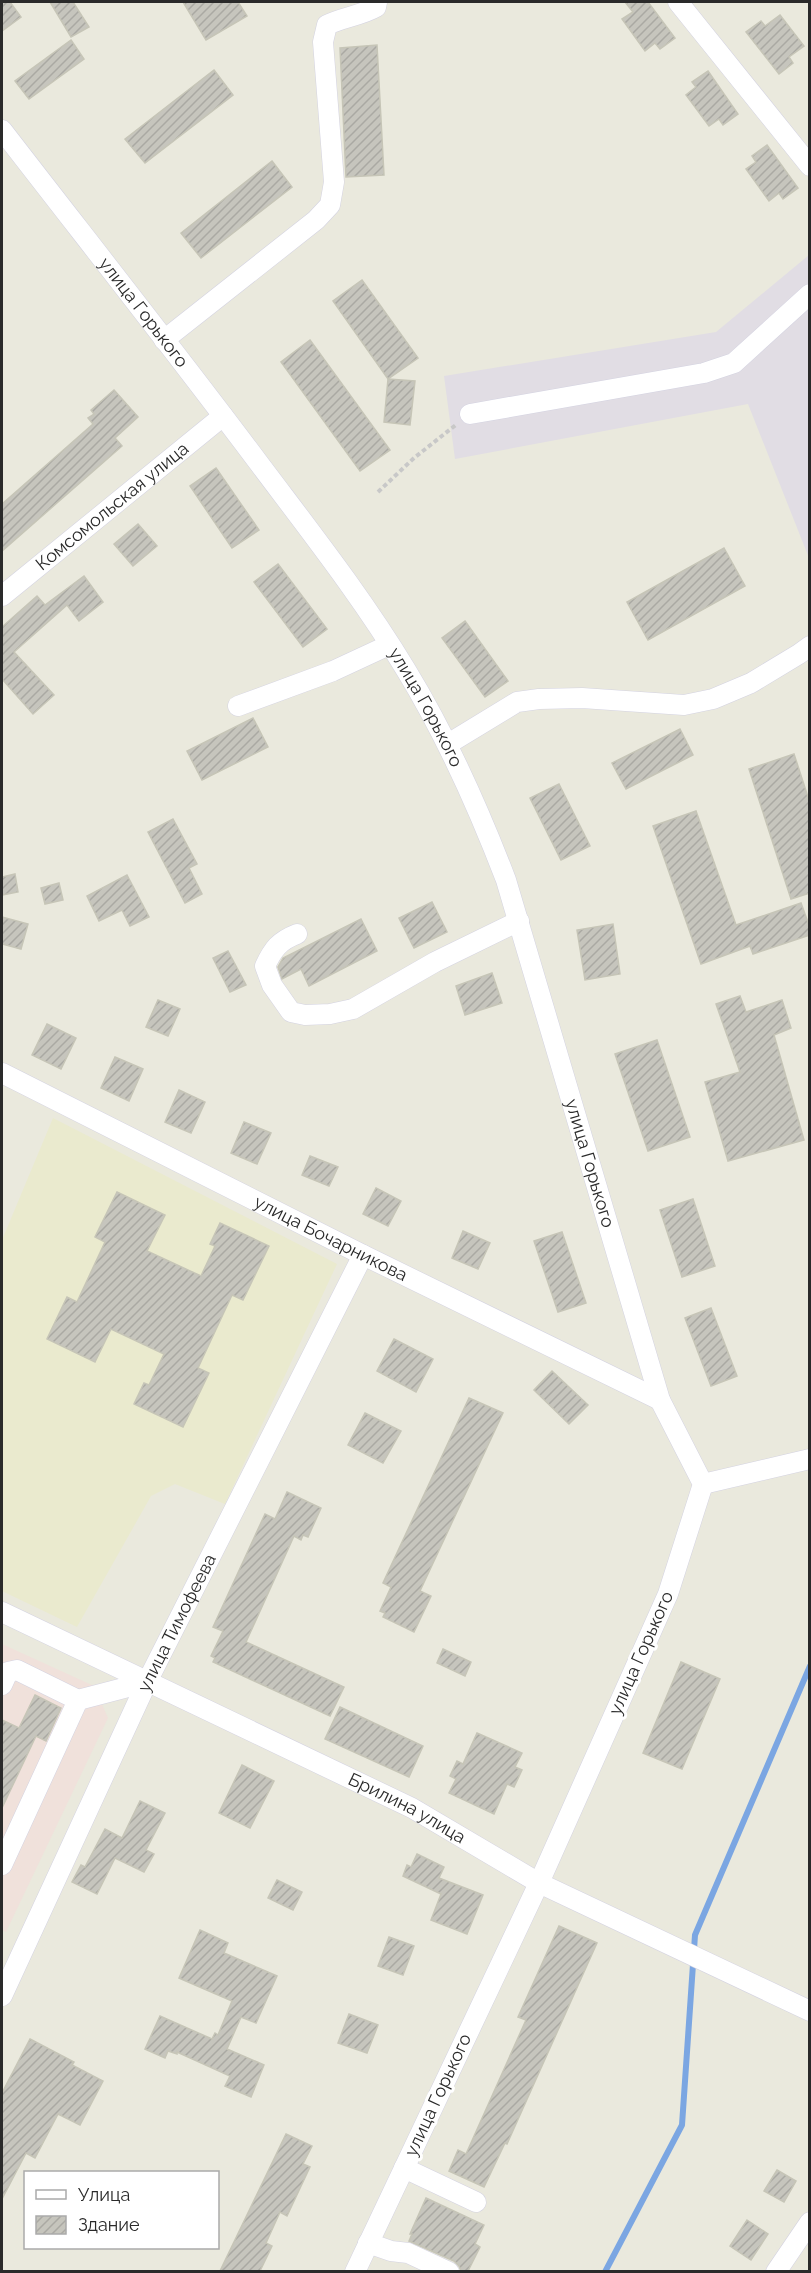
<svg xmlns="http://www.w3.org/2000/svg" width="811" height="2273" font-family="Raleway,sans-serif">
<defs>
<pattern id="building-hatch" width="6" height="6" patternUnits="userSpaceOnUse" patternTransform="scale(1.5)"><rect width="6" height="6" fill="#c6c5bd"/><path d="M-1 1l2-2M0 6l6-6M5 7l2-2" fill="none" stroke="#aaa9a3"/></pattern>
</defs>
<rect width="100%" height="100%" fill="#eae9dd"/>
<path fill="#e1dde4" d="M809,255V558L748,404L455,459L444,376L716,332Z"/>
<path fill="#eaeace" d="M53,1118L337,1264L225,1504L175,1484L151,1496L77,1627L2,1591V1240Z"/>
<path fill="#f0e1db" d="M2,1644L94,1686L108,1718L6,1932L2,1930Z"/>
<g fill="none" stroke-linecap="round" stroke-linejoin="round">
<path stroke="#7ba6e2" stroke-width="6" d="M605,2272L682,2125L695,1935L810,1666"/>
</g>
<g fill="url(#building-hatch)" stroke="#c6c5b7" stroke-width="1.5">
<path d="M2,2H10L21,17L2,31Z"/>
<path d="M50,2H73L89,27L71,37Z"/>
<path d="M183,2H238L247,16L206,40Z"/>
<path d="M625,2H648L675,38L660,49L655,43L645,51L622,19L633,12Z"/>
<path d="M780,15L804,46L789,57L793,63L779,74L746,32L761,21L765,26Z"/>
<path d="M71,40L84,59L29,99L15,81Z"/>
<path d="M377,45L384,175L346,177L340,48Z"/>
<path d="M214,70L233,95L145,163L125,139Z"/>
<path d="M708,71L738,114L723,125L719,119L709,126L686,95L696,87L692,82Z"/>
<path d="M767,145L798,188L783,199L779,193L769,201L746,169L756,162L752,156Z"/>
<path d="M272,161L292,187L201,258L181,233Z"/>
<path d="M362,280L418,358L388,379L333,301Z"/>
<path d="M310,340L390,450L360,471L281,362Z"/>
<path d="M388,379L415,381L410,425L384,422Z"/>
<path d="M114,390L138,417L115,438L122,446L2,551V504L93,424L88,418L94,414L91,410Z"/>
<path d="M216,468L259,530L232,548L190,486Z"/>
<path d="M138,524L157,546L133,566L114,544Z"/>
<path d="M724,548L745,586L648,640L627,602Z"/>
<path d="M278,564L327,629L303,647L254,582Z"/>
<path d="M84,576L103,602L79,621L67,605L14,652L54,695L33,714L2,679V627L37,596L45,605Z"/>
<path d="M465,621L508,681L485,697L442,638Z"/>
<path d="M253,718L268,747L202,780L187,751Z"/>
<path d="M680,729L693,755L626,789L612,763Z"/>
<path d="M794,754L810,803V893L791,899L749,769Z"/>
<path d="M559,784L590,846L561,860L530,798Z"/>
<path d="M696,811L736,925L801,903L810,928V935L753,954L750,946L701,964L653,826Z"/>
<path d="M173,819L197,864L189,868L202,894L185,903L148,832Z"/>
<path d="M15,874L18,892L2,895V877Z"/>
<path d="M127,875L149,917L130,926L122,910L99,921L87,896Z"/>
<path d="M59,883L63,900L45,904L41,888Z"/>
<path d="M432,902L447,932L414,948L399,918Z"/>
<path d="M2,917L28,924L21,949L2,944Z"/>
<path d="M361,919L377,951L309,986L301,969L282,979L278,967L283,958Z"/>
<path d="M613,924L620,974L585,980L577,930Z"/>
<path d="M228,951L246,985L230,992L213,958Z"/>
<path d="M492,973L502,1003L465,1015L456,986Z"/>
<path d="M740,996L746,1012L782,1000L791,1028L774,1035L804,1140L728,1161L705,1082L740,1072L716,1004Z"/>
<path d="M158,1000L180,1009L168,1036L146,1027Z"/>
<path d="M47,1024L76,1038L61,1069L32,1055Z"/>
<path d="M657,1040L690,1137L648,1151L615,1054Z"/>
<path d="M115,1057L143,1069L129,1101L101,1088Z"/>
<path d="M179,1090L205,1102L191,1133L165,1122Z"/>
<path d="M244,1122L271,1133L257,1164L231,1153Z"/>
<path d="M310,1156L338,1167L329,1186L302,1175Z"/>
<path d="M376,1188L401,1201L388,1226L363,1214Z"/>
<path d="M117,1192L165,1215L147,1251L201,1276L215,1246L210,1244L220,1223L269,1246L243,1300L232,1295L198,1368L209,1373L183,1427L134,1404L144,1383L149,1385L164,1354L111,1329L95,1362L47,1339L67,1297L77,1302L105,1242L95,1237Z"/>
<path d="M693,1199L715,1266L682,1277L660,1210Z"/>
<path d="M463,1231L490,1243L478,1269L452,1258Z"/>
<path d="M562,1232L586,1303L558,1312L534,1241Z"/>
<path d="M711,1308L737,1376L711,1386L685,1318Z"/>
<path d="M394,1339L433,1359L416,1392L377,1371Z"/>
<path d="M552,1371L588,1405L569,1424L534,1390Z"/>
<path d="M469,1398L503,1413L420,1591L431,1596L414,1632L383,1617L385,1613L380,1611L391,1587L383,1583Z"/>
<path d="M365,1413L401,1431L383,1463L348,1445Z"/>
<path d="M287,1492L321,1508L308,1537L303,1535L301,1540L294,1536L246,1642L344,1687L330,1716L213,1662L215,1658L211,1656L223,1631L213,1627L265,1514L275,1519Z"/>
<path d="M443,1649L471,1662L465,1676L437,1663Z"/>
<path d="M681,1662L720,1679L682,1769L643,1753Z"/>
<path d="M35,1695L61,1708L46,1741L36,1736L2,1808V1720L19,1728Z"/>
<path d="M340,1707L423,1746L409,1777L325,1739Z"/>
<path d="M477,1733L522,1753L515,1767L522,1770L514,1787L507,1784L494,1814L449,1793L456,1779L450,1776L457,1761L463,1764Z"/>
<path d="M242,1765L274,1781L250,1828L219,1813Z"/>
<path d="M140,1801L165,1813L146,1850L154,1854L144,1872L115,1858L97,1894L72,1882L81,1865L85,1867L105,1829L122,1838Z"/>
<path d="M417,1854L444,1867L439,1878L483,1895L467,1934L431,1920L441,1894L403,1876L407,1865L411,1867Z"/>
<path d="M277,1880L302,1892L293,1910L268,1898Z"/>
<path d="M559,1926L597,1943L507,2144L505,2143L484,2187L449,2171L458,2150L466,2154L526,2020L518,2017Z"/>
<path d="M200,1930L228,1943L224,1953L277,1976L256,2023L241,2017L227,2049L264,2065L251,2097L225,2086L230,2076L177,2052V2054L168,2051L165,2058L145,2049L160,2016L212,2039L215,2033L218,2035L232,2001L179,1978Z"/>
<path d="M389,1937L414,1946L403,1975L378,1966Z"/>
<path d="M349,2014L378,2025L367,2053L338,2043Z"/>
<path d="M30,2039L74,2062L72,2065L103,2081L80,2125L58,2114L35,2158L26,2153L2,2199V2093Z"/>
<path d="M286,2134L312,2146L303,2164L310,2167L287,2216L280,2212L266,2243L272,2246L260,2271H220Z"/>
<path d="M777,2170L796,2181L784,2202L764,2191Z"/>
<path d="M426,2198L484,2225L475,2244L480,2247L468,2271H461L459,2266L454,2261L409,2241L412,2234H410Z"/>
<path d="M747,2220L768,2234L751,2260L730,2246Z"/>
</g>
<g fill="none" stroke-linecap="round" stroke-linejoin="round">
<g stroke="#d4d3e1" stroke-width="21">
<g id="minor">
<path d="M678,2L810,166"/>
<path id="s1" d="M2,130C87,240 174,350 258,462C309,530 362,597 406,670C447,737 478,807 506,880L660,1400L703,1484L668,1594L539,1883L355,2272"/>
<path d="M164,340L316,220L330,205L334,182L323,42L327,25C343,17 360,16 376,7L377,2"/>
<path d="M470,414L704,373L734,363L810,294"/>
<path id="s2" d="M2,596L223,416"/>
<path d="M238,706L333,671L389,645"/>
<path d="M448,744L517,702L539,699L582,698L684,705L713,699L751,683L799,654L810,646"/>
<path d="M297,934C279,941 273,949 265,966L272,985L291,1012L305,1015L330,1014L353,1009L435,962L519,921"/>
<path id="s3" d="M2,1073L363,1255L660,1400"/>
<path d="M703,1484L810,1459"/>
<path id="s4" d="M2,1612L412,1808L539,1883L810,2011"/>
<path d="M2,1685L8,1672L17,1670L78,1700L147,1682"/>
<path d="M2,1865L78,1700"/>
<path id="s5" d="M2,1996L147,1682L363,1255"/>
<path d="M404,2168L476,2202"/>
<path d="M368,2243L391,2251L408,2253L449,2272"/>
<path d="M776,2272L810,2222"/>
</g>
</g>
<path stroke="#c8c8c8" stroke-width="4" stroke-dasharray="4.5 3" stroke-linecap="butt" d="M378,492L414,458L457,424"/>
<use href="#minor" stroke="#fff" stroke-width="20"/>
</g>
<g text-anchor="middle" stroke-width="6" stroke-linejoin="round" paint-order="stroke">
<g font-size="18" fill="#2a2a2a" stroke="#fff">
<text dy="6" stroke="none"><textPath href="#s1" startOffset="231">улица Горького</textPath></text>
<text dy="6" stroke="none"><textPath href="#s2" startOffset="142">Комсомольская улица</textPath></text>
<text dy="6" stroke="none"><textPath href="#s1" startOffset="717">улица Горького</textPath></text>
<text dy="6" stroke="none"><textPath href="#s1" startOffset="1203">улица Горького</textPath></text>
<text dy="6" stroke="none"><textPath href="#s3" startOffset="368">улица Бочарникова</textPath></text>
<text dy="6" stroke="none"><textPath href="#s5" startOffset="412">улица Тимофеева</textPath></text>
<text transform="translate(641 1653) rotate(-66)" y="6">улица Горького</text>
<text dy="6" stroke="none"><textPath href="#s4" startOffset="450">Брилина улица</textPath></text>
<text transform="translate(438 2095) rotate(-65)" y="6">улица Горького</text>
</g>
</g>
<rect width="811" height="2273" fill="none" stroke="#2a2a2a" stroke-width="6"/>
<rect x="24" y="2171" width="195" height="78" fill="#ffffff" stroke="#aaaaaa" stroke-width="1.5"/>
<rect x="36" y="2190" width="30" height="9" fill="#ffffff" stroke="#aaaaaa" stroke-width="1.5"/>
<text x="78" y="2201" font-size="18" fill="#2a2a2a">Улица</text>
<rect x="36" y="2216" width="30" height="18" fill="url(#building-hatch)" stroke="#aaaaaa" stroke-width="1.5"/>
<text x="78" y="2231" font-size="18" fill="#2a2a2a">Здание</text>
</svg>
